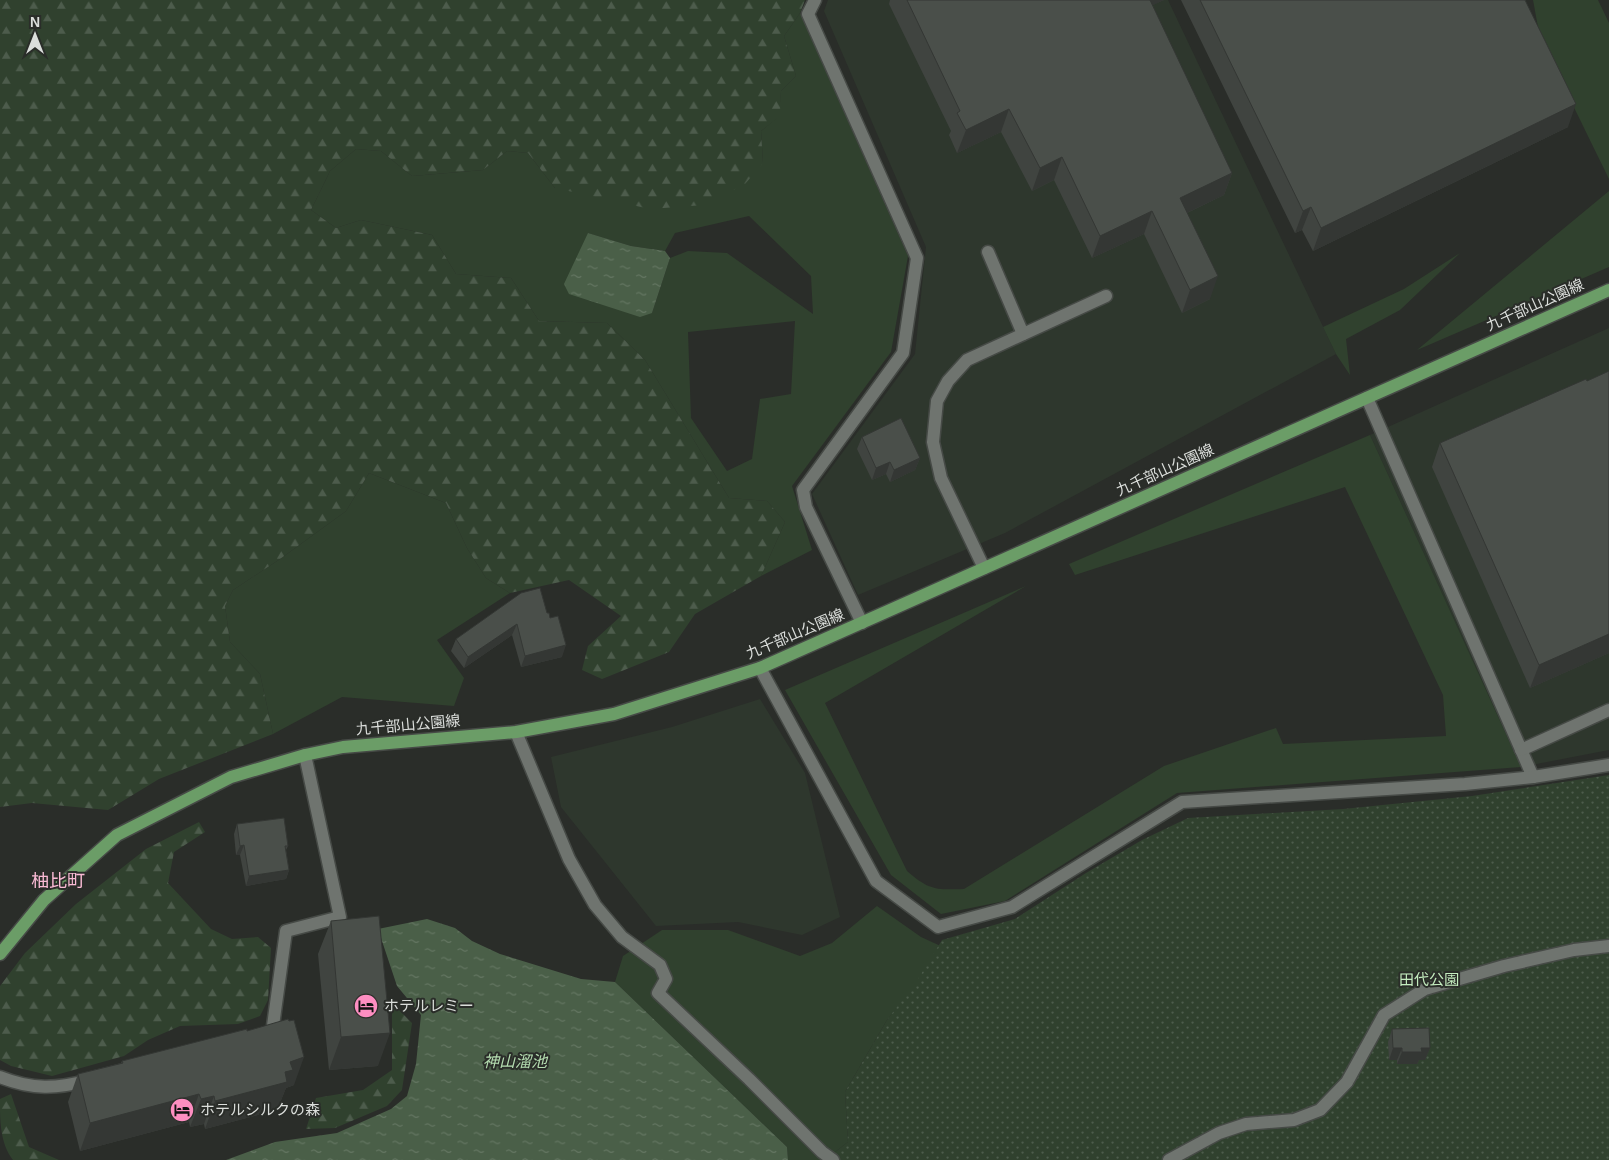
<svg xmlns="http://www.w3.org/2000/svg" width="1609" height="1160" font-family="Helvetica,'Noto Sans JP',sans-serif">
<defs>
<pattern id="forest-firs" width="22" height="20" patternUnits="userSpaceOnUse" patternTransform="scale(1.25)"><rect width="22" height="20" fill="#30412e"/><path d="M5 1l3.5 6h-7zM16 11l3.5 6h-7z" fill="#4d5c4c"/></pattern>
<pattern id="park-dots" width="8" height="8" patternUnits="userSpaceOnUse" patternTransform="scale(1.25)"><rect width="8" height="8" fill="#30412e"/><path d="M2 2h.1M6 6h.1" fill="none" stroke="#4d5c4c" stroke-width="1.8" stroke-linecap="round"/></pattern>
<pattern id="water-ripples" width="26" height="14" patternUnits="userSpaceOnUse" patternTransform="scale(1.25)"><rect width="26" height="14" fill="#4a5f48"/><path d="M2 4q2-2 4 0t4 0M15 11q2-2 4 0t4 0" fill="none" stroke="#647662"/></pattern>
</defs>
<rect width="100%" height="100%" fill="#2a2d29"/>
<g fill="#2e372d">
<path d="M828,0H1168L1336,354L1005,533L858,595L812,494L915,354L926,247L824,11Z"/>
<path d="M1609,328V750L1521,767L1370,435Z"/>
<path d="M760,699L805,773L840,917L802,935L738,922L656,926L561,807L551,757L672,727Z"/>
</g>
<g fill="#30412e" fill-rule="evenodd">
<path d="M1533,0H1598L1609,23V179L1540,38Z"/>
<path d="M800,13L908,256L891,352L792,486L812,550L761,576L785,522L767,501L729,498L645,360L607,323L539,321L511,278L456,274L432,235L361,220L336,228L311,210L330,171L356,149L381,151L412,176L483,170L507,151L528,153L555,188L763,163L761,131L779,116L781,91L796,76L784,36ZM749,216L811,276L813,314L727,253L688,251L670,258L652,313L588,233L631,246L665,251L675,233ZM795,321L791,394L760,399L752,459L727,471L691,418L688,332Z"/>
<path d="M1609,191V267L1417,350Z"/>
<path d="M1460,253L1400,310L1346,339L1350,375L1336,354L1323,327L1404,289Z"/>
<path d="M1370,435L1521,767L1177,793L1005,901L941,914L891,875L785,690L1026,586L825,703L907,871C929,890 935,890 964,889L1164,766L1276,728L1283,744L1446,736L1443,695L1345,487L1075,575L1069,564Z"/>
<path d="M369,473L446,503L467,548L486,578L510,593L437,640L464,678L454,706L342,697L273,734L260,674L230,642L225,606L233,590L280,559L346,511Z"/>
<path d="M877,906L921,937L945,948L887,1020L845,1092L848,1142L825,1160H788L787,1147L615,982L623,956L662,930H728L800,956L832,943Z"/>
</g>
<g fill="url(#forest-firs)">
<path d="M0,0H805L800,13L784,36L796,76L781,91L780,116L761,131L763,163L745,184L704,205L650,209L555,188L528,153L507,151L483,170L412,176L381,151L356,149L330,171L311,210L336,228L361,220L432,235L456,274L511,278L539,321L607,323L645,360L729,498L767,501L785,522L761,576L695,614L669,652L602,679L582,670L588,646L621,616L569,580L510,593L486,578L467,548L446,503L369,473L346,511L280,559L233,590L225,606L230,642L260,674L273,734L159,779L108,810L32,803L0,807Z"/>
<path d="M199,822L205,832L174,852L168,883L211,929L232,939L258,937L271,948L268,1000L260,1016L238,1024L180,1026L148,1040L124,1056L52,1076L11,1066L0,1060V986L25,953L76,904L146,849Z"/>
<path d="M392,1003L412,1023L402,1090L387,1106L335,1128L306,1129L316,1098L363,1090L392,1070Z"/>
<path d="M11,1094L29,1147L59,1160H13C0,1143 0,1121 0,1099Z"/>
</g>
<path fill="url(#park-dots)" d="M1609,775V1160H825L848,1142L845,1092L887,1020L918,979L942,940L1015,919L1086,873L1142,840L1188,818L1343,809L1472,796Z"/>
<g fill="url(#water-ripples)">
<path d="M588,233L631,246L665,251L670,258L652,313L640,317L569,294L564,284Z"/>
<path d="M427,919L455,928L472,941L500,954L581,979L615,982L787,1147L788,1160H226L275,1142L337,1133L391,1109L407,1096L416,1064L421,1015L397,986L378,929Z"/>
</g>
<g fill="none" stroke-linecap="round" stroke-linejoin="round">
<g stroke="#464a46" stroke-width="15">
<g id="minor">
<path d="M815,0L808,14L917,258L903,353L803,490L806,507L862,623"/>
<path d="M988,252L1023,334"/>
<path d="M1367,398L1533,777"/>
<path d="M984,568L941,478L933,442L937,401L948,381L967,360L1106,296"/>
<path d="M760,668L876,881L938,927L1012,907L1182,802L1465,784L1533,777L1609,765"/>
<path d="M516,732L569,859L595,905L622,937L660,965L666,979L658,993L749,1079L822,1152L833,1160"/>
<path d="M1521,750L1609,710"/>
<path d="M267,1034L272,1033L286,931L340,917L305,755"/>
<path d="M0,1077C33,1090 56,1089 90,1080"/>
<path d="M1169,1160L1219,1133L1246,1124L1294,1120L1320,1110L1347,1082L1384,1015L1425,989L1504,966L1574,950L1609,946"/>
</g>
</g>
<g stroke="#464a46" stroke-width="15">
<path id="major" d="M0,954L44,900L117,835L231,777L305,755L343,747L516,732L614,714L760,668L1609,290"/>
</g>
<use href="#minor" stroke="#6f746f" stroke-width="12"/>
<use href="#major" stroke="#6b9d67" stroke-width="12"/>
</g>
<g fill="#404440">
<path d="M890,0H1164L1152,5L1232,173L1224,195L1187,213L1210,299L1182,313L1144,234L1092,258L1054,180L1032,191L1001,132L957,153L949,135L951,131L889,4Z"/>
<path d="M1181,0H1525L1568,127L1313,251L1302,230L1295,233Z"/>
<path d="M862,437L920,458L915,470L890,482L886,474L872,480L857,449Z"/>
<path d="M1440,443L1609,653L1530,688L1432,467Z"/>
<path d="M547,613L562,657L521,667L512,635L464,668L451,651L456,639Z"/>
<path d="M237,824L288,846L286,850L289,870L286,879L246,886L240,855H236L234,834Z"/>
<path d="M331,921L378,1066L329,1070L318,954Z"/>
<path d="M1392,1029L1430,1048L1425,1060H1419L1417,1064H1397V1060H1389L1388,1042Z"/>
<path d="M247,1031L294,1085L286,1088L277,1110L205,1129L204,1124L190,1127L189,1122L80,1151L68,1102L78,1074L121,1063L122,1061Z"/>
</g>
<g fill="#343734">
<path d="M1141,0H1164L1137,13Z"/>
<path d="M1576,104L1568,127L1313,251L1321,228Z"/>
<path d="M1009,109L1001,132L957,153L966,130Z"/>
<path d="M1062,157L1054,180L1032,191L1040,168Z"/>
<path d="M1232,173L1224,195L1172,220L1180,198Z"/>
<path d="M1311,207L1302,230L1295,233L1303,211Z"/>
<path d="M1152,211L1144,234L1092,258L1100,236Z"/>
<path d="M1218,276L1210,299L1182,313L1190,290Z"/>
<path d="M920,458L915,470L890,482L894,470Z"/>
<path d="M890,462L886,474L872,480L876,468Z"/>
<path d="M517,624L512,635L464,668L468,657Z"/>
<path d="M1609,634V653L1530,688L1539,665Z"/>
<path d="M566,645L562,657L521,667L525,656Z"/>
<path d="M244,845L240,855H236L240,846Z"/>
<path d="M289,870L286,879L246,886L249,876Z"/>
<path d="M390,1033L378,1066L329,1070L341,1037Z"/>
<path d="M1393,1048H1402L1397,1060H1389Z"/>
<path d="M1421,1048H1430L1425,1060H1419L1417,1064H1397L1402,1052Z"/>
<path d="M304,1057L294,1085L286,1088L277,1110L205,1129L215,1101L285,1072L290,1062Z"/>
<path d="M199,1094L189,1122L80,1151L90,1123Z"/>
<path d="M214,1096L204,1124L190,1127L201,1099Z"/>
</g>
<g fill="#4a4f4a" stroke="#343734">
<path d="M907,0H1150L1232,173L1180,198L1218,276L1190,290L1152,211L1100,236L1062,157L1040,168L1009,109L966,130L957,113L960,111Z"/>
<path d="M1200,0H1525L1576,104L1321,228L1311,207L1303,211Z"/>
<path d="M1609,371V634L1539,665L1440,443L1586,379L1587,381Z"/>
<path d="M901,418L920,458L894,470L890,462L876,468L862,437Z"/>
<path d="M540,588L547,613H549L550,618L558,616L566,645L525,656L517,624L468,657L456,639L521,593Z"/>
<path d="M284,818L288,846H285L289,870L249,876L244,845L240,846L237,824Z"/>
<path d="M379,916L390,1033L341,1037L331,921Z"/>
<path d="M288,1019L289,1021L294,1020L304,1057L290,1062L293,1070L285,1072L287,1082L215,1101L214,1096L201,1099L199,1094L90,1123L78,1074L123,1063L122,1061L247,1029V1031Z"/>
<path d="M1429,1028L1430,1048H1421L1422,1052H1402V1048H1393L1392,1029Z"/>
</g>
<defs>
<g id="hotel-disc" transform="scale(1.25)"><circle r="9.5" fill="#fd8ec1" stroke="#2a2d29"/><path d="M-6-4.5h1.5V1H6V5H4.5V3h-9V5H-6ZM-4 0a1.8 1.8 0 1 1 3.6 0ZM.5 0V-2.5h3Q6-2.5 6 0Z" fill="#111"/></g>
</defs>
<g fill-rule="evenodd">
<use href="#hotel-disc" x="366" y="1006"/>
<use href="#hotel-disc" x="182" y="1110"/>
</g>
<g text-anchor="middle" stroke-width="4" stroke-linejoin="round" paint-order="stroke">
<g font-size="15" fill="#dbdedb" stroke="#2a2d29">
<text transform="translate(1535 305) rotate(-24)" y="5">九千部山公園線</text>
<text transform="translate(1165 470) rotate(-24)" y="5">九千部山公園線</text>
<text transform="translate(795 634) rotate(-23)" y="5">九千部山公園線</text>
<text transform="translate(408 725) rotate(-5)" y="5">九千部山公園線</text>
</g>
<g font-size="15" fill="#c3ebbe" stroke="#2a2d29">
<text x="1429" y="985">田代公園</text>
</g>
<g font-size="15" fill="#dbdedb" stroke="#2a2d29" text-anchor="start">
<text x="384" y="1011">ホテルレミー</text>
<text x="200" y="1115">ホテルシルクの森</text>
</g>
<g font-size="16" font-style="italic" fill="#b4dcb0" stroke="#2a2d29">
<text x="515" y="1067">神山溜池</text>
</g>
<g font-size="18" fill="#f9bad4" stroke="#2a2d29">
<text x="58" y="887">柚比町</text>
</g>
</g>
<g transform="translate(35 35)" stroke="#2a2d29" stroke-width="4" paint-order="stroke">
<path d="M0-4L9 19L0 12L-9 19Z" fill="#dbdedb"/>
<text y="-8" font-size="14" font-weight="bold" text-anchor="middle" fill="#dbdedb">N</text>
</g>
</svg>
